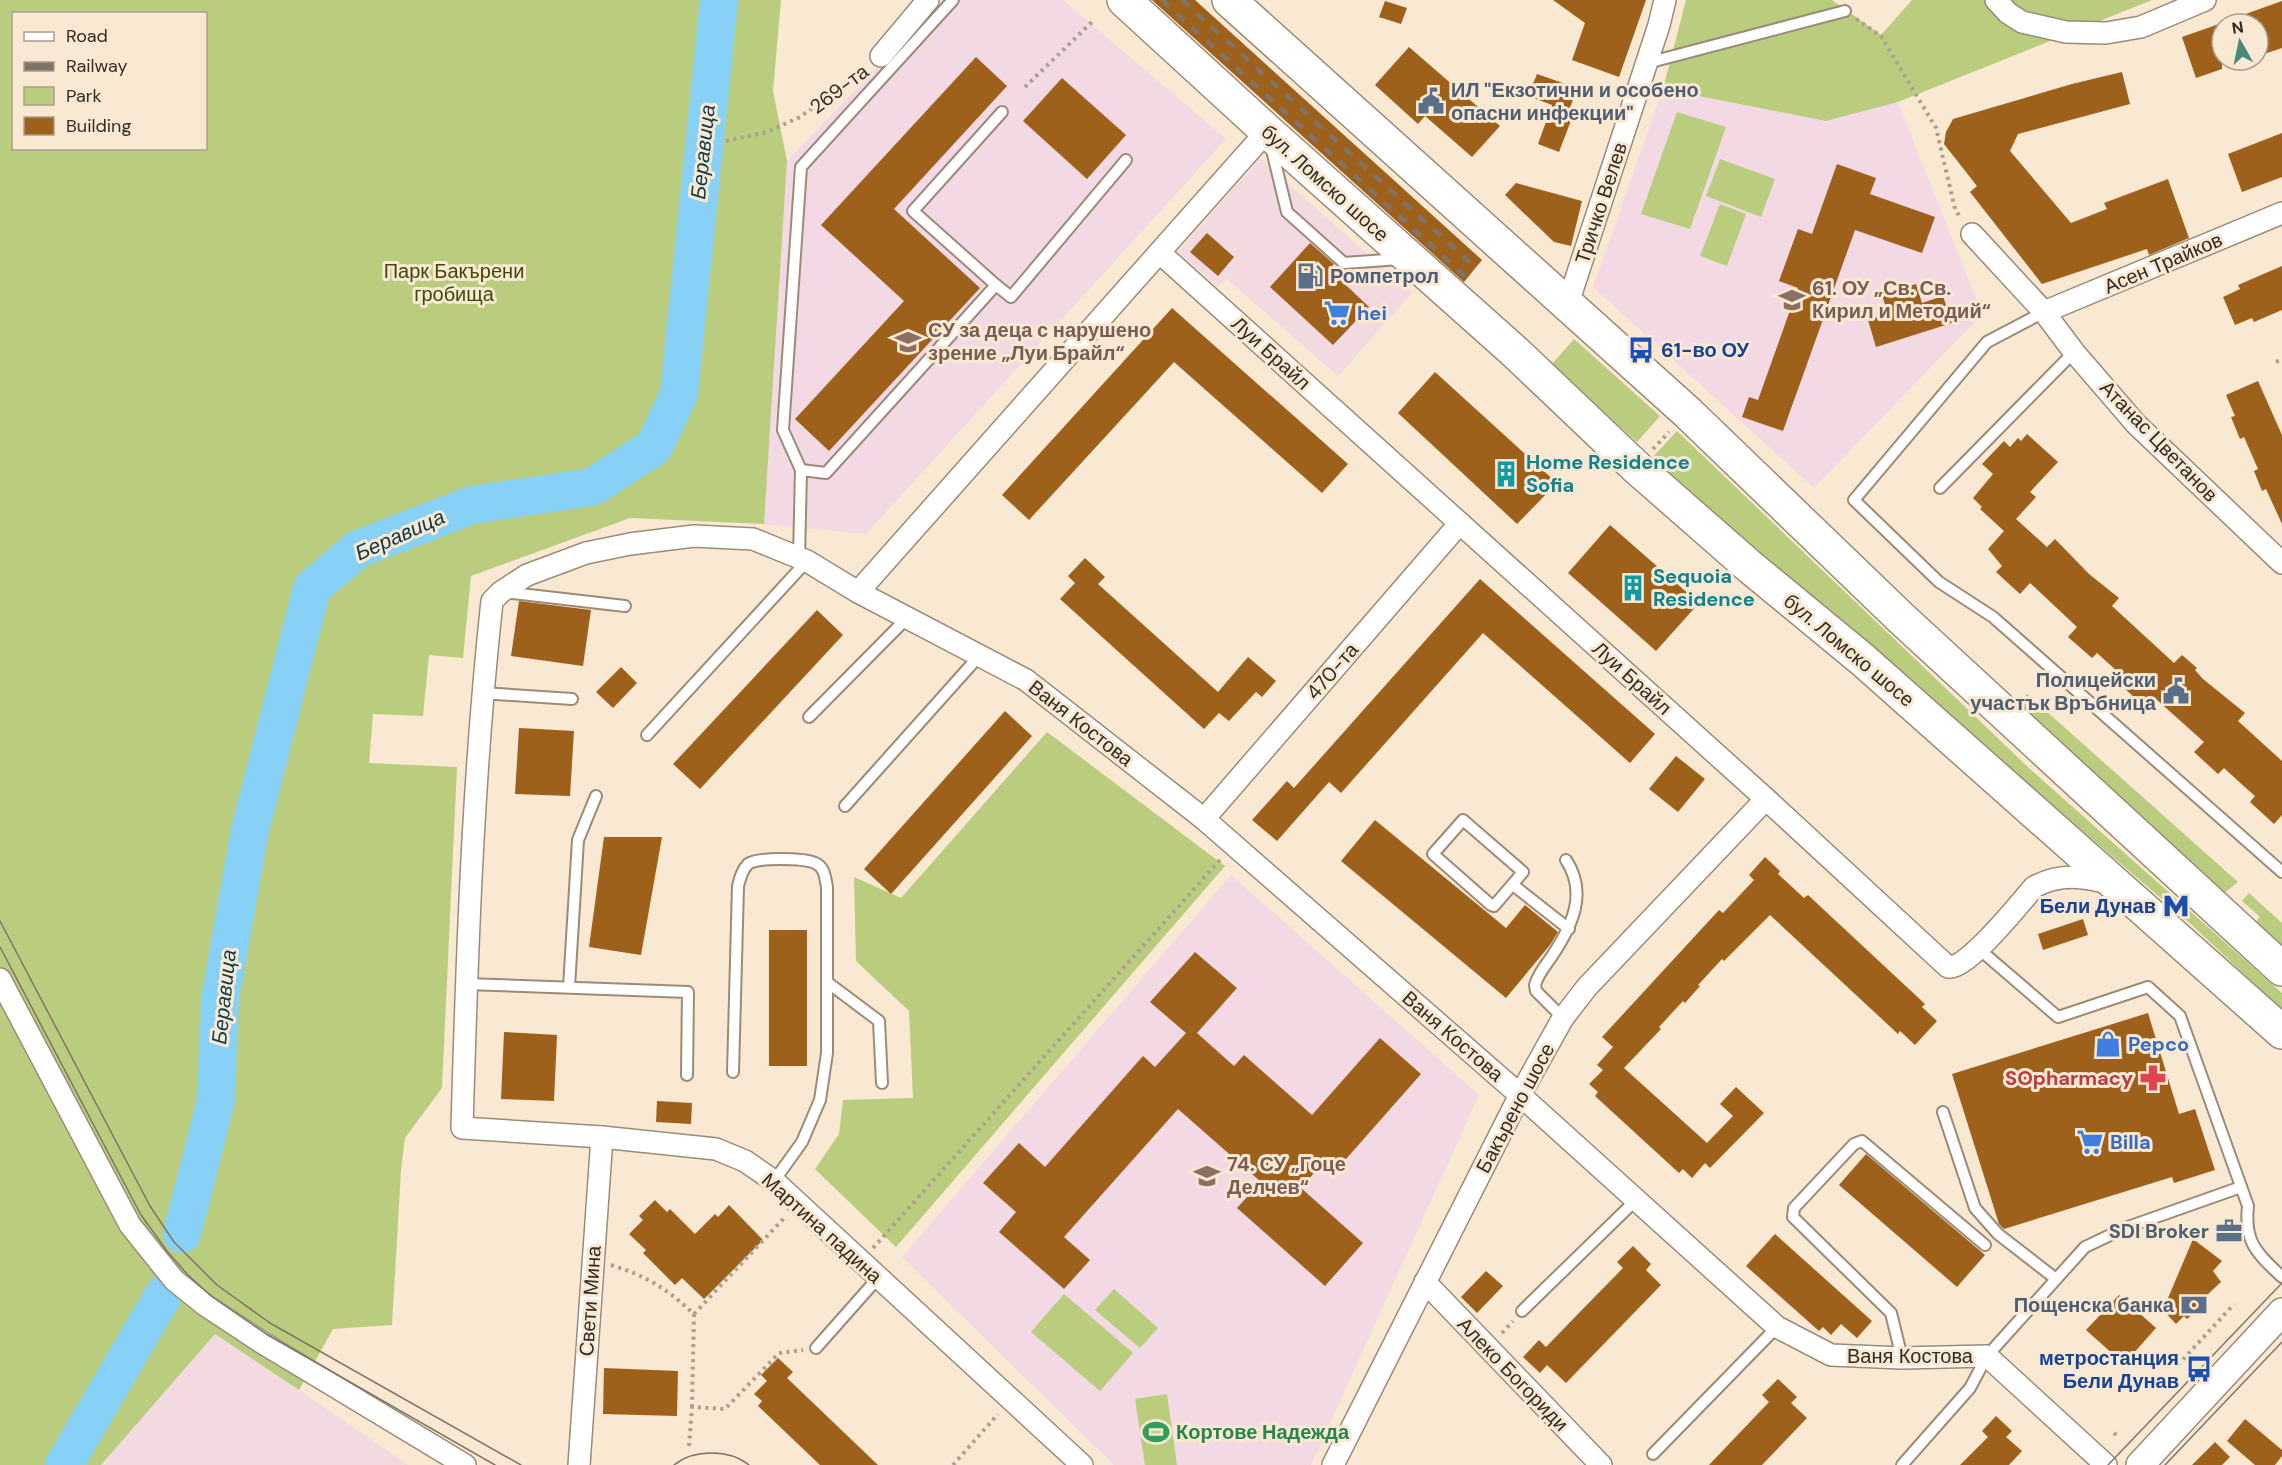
<svg xmlns="http://www.w3.org/2000/svg" width="2282" height="1465" font-family="'DM Sans',sans-serif">
<rect width="100%" height="100%" fill="#f9e8d2"/>
<g fill="#f3d9e0">
<path d="M1260,159L1412,293L1338,376L1226,278L1218,287L1178,252Z"/>
<path d="M215,1334L299,1390L408,1465H101Z"/>
</g>
<g fill="#f2d9e3">
<path d="M942,0H1063L1226,139L866,534L764,524L787,161Z"/>
<path d="M1663,89L1826,121L1898,102L1982,314L1814,488L1593,287Z"/>
<path d="M1231,875L1479,1095L1311,1465H1114L902,1257Z"/>
</g>
<g fill="#bacd7e" fill-rule="evenodd">
<path d="M0,0H781L773,91L787,161L764,524L630,518L471,576L463,658L429,655L423,716L373,714L369,763L457,767L442,1088L405,1138L401,1170L392,1325L333,1329L299,1390L215,1334L101,1465H0ZM14,14H206V148H14Z"/>
<path d="M1686,0H1832L1881,35L1912,0H2152L1898,102L1826,121L1663,89Z"/>
<path d="M1677,112L1726,127L1690,229L1641,214Z"/>
<path d="M1720,159L1775,179L1761,217L1706,196Z"/>
<path d="M1720,204L1746,214L1727,266L1700,256Z"/>
<path d="M1574,339L1660,416L1637,442L1551,365Z"/>
<path d="M1677,431L2030,769L2282,993V1010L2192,925L1651,459Z"/>
<path d="M2027,694L2238,882L2218,898L2017,706Z"/>
<path d="M1047,732L1225,866L896,1247L815,1169L839,1134L843,1100L913,1098L909,1011L856,961L854,877L901,898Z"/>
<path d="M2249,893L2282,923V957L2251,927L2260,917L2242,901Z"/>
<path d="M1114,1289L1158,1328L1140,1348L1095,1310Z"/>
<path d="M1064,1294L1133,1353L1100,1391L1031,1332Z"/>
<path d="M1167,1394L1177,1465H1145L1135,1399Z"/>
</g>
<g fill="none" stroke-linecap="round" stroke-linejoin="round">
<g stroke="#86d1f5" stroke-width="38">
<path d="M182,1234L216,1100L220,999L250,830L312,588L358,549L472,505L592,487L654,447L679,394L719,0"/>
<path d="M64,1465L164,1294"/>
</g>
</g>
<g fill="#9e611c">
<path d="M1152,0H1195L1482,260L1464,282Z"/>
<path d="M1553,0H1646L1619,77L1572,60L1585,23Z"/>
<path d="M1385,1L1407,8L1401,24L1379,17Z"/>
<path d="M2282,1V48L2258,56V24H2227L2226,21Z"/>
<path d="M2222,23V69L2196,78L2182,37Z"/>
<path d="M1409,47L1500,126L1472,157L1425,116L1418,124L1375,85Z"/>
<path d="M976,57L1007,86L894,209L980,288L829,451L795,419L904,301L821,225Z"/>
<path d="M2122,72L2130,104L2018,134L2010,151L2071,223L2107,209L2104,203L2168,179L2189,238L2149,255L2147,249L2042,284L1970,192L1977,186L1944,144L1946,132L1953,119L2072,84Z"/>
<path d="M1537,74L1577,88L1570,108L1575,110L1559,152L1538,144L1552,105L1528,96Z"/>
<path d="M1062,78L1126,135L1087,179L1023,121Z"/>
<path d="M2282,133V177L2242,192L2228,154Z"/>
<path d="M1837,164L1876,178L1870,194L1935,217L1922,253L1855,230L1783,431L1742,417L1749,397L1758,400L1798,288L1779,281L1798,229L1812,234Z"/>
<path d="M1516,183L1582,201L1571,246L1554,242L1505,195Z"/>
<path d="M1207,233L1234,257L1218,276L1190,252Z"/>
<path d="M1310,243L1334,264L1329,269L1369,307L1333,345L1270,287Z"/>
<path d="M2282,266V310L2254,322L2252,318L2235,325L2223,297L2240,289L2238,285Z"/>
<path d="M1916,284L1922,303L1943,296L1952,323L1876,347L1868,320L1888,314L1882,295Z"/>
<path d="M1172,308L1348,464L1322,493L1174,362L1029,520L1002,495Z"/>
<path d="M1435,372L1557,483L1517,524L1398,413Z"/>
<path d="M2258,381L2282,435V524L2266,489L2262,491L2254,471L2258,469L2244,437L2240,439L2231,417L2235,416L2226,395Z"/>
<path d="M2027,434L2058,462L2030,492L2036,497L2016,519L2047,547L2055,539L2089,574L2119,598L2112,606L2174,663L2182,655L2197,668L2195,670L2203,679L2245,713L2238,721L2282,761V815L2274,824L2250,802L2255,796L2247,789L2224,768L2218,774L2194,752L2204,742L2156,699L2147,709L2123,687L2128,681L2097,653L2092,658L2068,637L2077,627L2030,583L2020,594L1996,572L2002,566L1988,549L2004,531L1980,509L1982,507L1973,498L1993,474L1982,464L2004,441L2010,447L2018,438L2021,441Z"/>
<path d="M1610,525L1699,603L1656,651L1568,573Z"/>
<path d="M1085,558L1105,577L1098,584L1218,692L1248,657L1276,681L1262,697L1256,692L1229,721L1219,713L1204,729L1060,599L1075,583L1068,576Z"/>
<path d="M1480,579L1655,734L1630,763L1483,633L1341,793L1329,782L1277,841L1252,820L1287,781L1294,788Z"/>
<path d="M519,601L591,610L583,666L511,656Z"/>
<path d="M817,610L843,635L700,789L673,764Z"/>
<path d="M621,667L637,683L613,708L596,692Z"/>
<path d="M1005,711L1032,736L891,894L864,869Z"/>
<path d="M519,728L574,731L570,796L515,794Z"/>
<path d="M1676,756L1705,779L1678,812L1649,789Z"/>
<path d="M1375,820L1506,928L1525,905L1558,932L1550,945L1506,998L1341,861Z"/>
<path d="M604,837H662L641,955L589,947Z"/>
<path d="M1765,857L1780,871L1778,874L1804,898L1808,895L1925,1004L1922,1007L1937,1021L1915,1045L1900,1031L1898,1034L1770,915L1724,961L1722,959L1698,985L1700,986L1685,1003L1683,1001L1659,1027L1661,1029L1624,1068L1707,1143L1733,1116L1720,1104L1736,1087L1764,1113L1710,1168L1705,1163L1692,1178L1683,1169L1679,1173L1595,1096L1598,1092L1589,1084L1603,1070L1597,1065L1613,1047L1602,1037L1719,910L1723,913L1754,880L1749,875Z"/>
<path d="M2083,919L2088,935L2043,950L2038,934Z"/>
<rect x="769" y="930" width="38" height="136"/>
<path d="M1195,952L1237,988L1197,1033L1234,1066L1244,1055L1312,1115L1380,1038L1421,1074L1339,1167L1328,1157L1301,1188L1363,1243L1325,1286L1237,1208L1261,1182L1178,1109L1064,1237L1090,1260L1064,1289L999,1232L1016,1212L983,1183L1019,1143L1045,1167L1143,1056L1155,1067L1186,1033L1150,1002Z"/>
<path d="M2148,1013L2179,1114L2195,1109L2215,1170L2174,1183L2172,1177L2004,1229L1999,1224L1952,1074Z"/>
<path d="M504,1032L557,1035L554,1101L501,1099Z"/>
<path d="M657,1101L692,1103L691,1124L656,1122Z"/>
<path d="M1866,1154L1985,1255L1957,1287L1839,1185Z"/>
<path d="M655,1200L667,1212L670,1209L695,1234L715,1214L718,1217L729,1205L763,1240L704,1299L682,1278L675,1285L643,1253L646,1250L629,1234L643,1220L639,1216Z"/>
<path d="M1775,1234L1872,1321L1857,1338L1841,1324L1831,1335L1823,1327L1819,1331L1746,1266Z"/>
<path d="M2193,1239L2222,1261L2213,1271L2221,1282L2206,1296L2209,1299L2187,1319L2184,1316L2176,1324L2163,1310Z"/>
<path d="M1633,1246L1651,1264L1646,1270L1661,1285L1566,1383L1547,1365L1540,1373L1523,1357L1539,1340L1546,1347L1577,1315L1623,1268L1617,1262Z"/>
<path d="M1486,1271L1503,1286L1477,1313L1461,1297Z"/>
<path d="M2119,1295L2156,1328L2124,1364L2086,1330Z"/>
<path d="M778,1358L793,1372L787,1378L878,1465H820L758,1406L762,1401L754,1394L767,1381L761,1375Z"/>
<path d="M604,1368L678,1371L677,1416L603,1414Z"/>
<path d="M1778,1379L1797,1397L1791,1403L1807,1418L1762,1465H1709L1769,1402L1762,1395Z"/>
<path d="M1996,1416L2012,1431L2006,1437L2022,1451L2009,1465H1960L1988,1437L1982,1431Z"/>
<path d="M2245,1419L2282,1450V1456L2275,1465H2255L2227,1441Z"/>
<path d="M2215,1442L2230,1457L2222,1465H2192Z"/>
</g>
<g fill="none" stroke-linecap="round" stroke-linejoin="round">
<g stroke="#9b8b77" stroke-width="14">
<g id="service">
<path d="M1647,63L1845,11"/>
<path d="M1271,146L1287,212L1344,263L1400,259"/>
<path d="M996,285L1011,297L1126,160"/>
<path d="M2044,312L1987,342L1854,500L1939,582L1993,617L2282,872"/>
<path d="M801,470L826,473L996,285L913,211L1002,112"/>
<path d="M1940,488L2074,352"/>
<path d="M799,558L801,470L783,430L801,167L953,0"/>
<path d="M504,592L625,606"/>
<path d="M482,693L572,699"/>
<path d="M809,717L907,618"/>
<path d="M647,735L807,561"/>
<path d="M845,806L980,655"/>
<path d="M1463,820L1523,872L1494,906L1491,905L1433,854Z"/>
<path d="M1513,885L1569,929"/>
<path d="M1979,949L2058,1017L2148,987L2180,1016L2248,1206C2244,1243 2257,1253 2282,1277"/>
<path d="M827,982L879,1021L882,1083"/>
<path d="M466,984L688,992L687,1075"/>
<path d="M569,987L578,840L596,796"/>
<path d="M1563,1018L1536,991L1535,985C1538,974 1546,965 1552,956C1572,926 1588,893 1566,860"/>
<path d="M733,1072L738,886C740,878 742,870 748,864C757,857 804,858 815,863C825,867 825,878 827,887V1053L820,1100L802,1142L774,1181"/>
<path d="M1943,1112L1975,1208L1998,1234L2056,1279"/>
<path d="M1522,1311L1636,1200"/>
<path d="M816,1348L878,1278"/>
<path d="M1902,1358L1891,1313L1793,1217L1794,1208L1854,1144L1862,1141L1985,1245"/>
<path d="M1653,1454L1777,1327"/>
<path d="M1902,1465L1970,1388L1987,1356L2085,1247L2125,1228L2241,1187"/>
</g>
</g>
<g stroke="#9b8b77" stroke-width="24">
<g id="minor">
<path d="M1996,0L2008,13L2022,22L2066,32L2106,33L2141,27L2205,0"/>
<path d="M881,56L928,0"/>
<path d="M1972,234L2044,312L2074,352L2136,424L2282,563"/>
<path d="M1160,253L1766,799L1948,967C1966,971 2020,903 2034,887C2060,873 2083,876 2111,884"/>
<path d="M1568,303L1659,25L1665,0"/>
<path d="M2044,312L2282,213"/>
<path d="M858,592L1267,131"/>
<path d="M1204,819L1460,523"/>
<path d="M0,979L130,1225L174,1280L205,1305L261,1342L465,1465"/>
<path d="M1425,1282L1601,1465"/>
<path d="M579,1465L602,1137"/>
<path d="M1082,1465L774,1181L745,1161L716,1149L602,1137L462,1128C467,952 473,776 492,601L501,592L527,575L586,553L630,544L694,536L753,539L807,561L858,592L1026,680L1204,819L1520,1095L1777,1327L1831,1355L1902,1358L1987,1356L2106,1465"/>
<path d="M1333,1465L1520,1095L1563,1018L1587,987L1766,799"/>
</g>
</g>
<g stroke="#9b8b77" stroke-width="30">
<path id="tertiary" d="M2140,1465L2282,1312"/>
</g>
<g stroke="#9b8b77" stroke-width="36">
<g id="primary">
<path d="M1124,0L1267,131L1515,352L1636,467L1749,566L1863,660L2282,1032"/>
<path d="M1229,0L1687,412L1901,618L2282,969"/>
</g>
</g>
<g stroke="#ac9f8e" stroke-width="4" stroke-dasharray="3 4.5" stroke-linecap="butt">
<path d="M1856,19L1881,36L1936,128L1955,209L1961,219"/>
<path d="M1025,87L1094,20"/>
<path d="M726,141L767,132L800,117L867,68"/>
<path d="M2276,362L2282,359"/>
<path d="M1653,449L1669,432"/>
<path d="M873,1248L1220,860"/>
<path d="M611,1265C647,1276 667,1289 694,1314L692,1407"/>
<path d="M694,1314L786,1216"/>
<path d="M1502,1333L1513,1321"/>
<path d="M2178,1365L2234,1304"/>
<path d="M2114,1433L2117,1436"/>
<path d="M689,1446L692,1407L725,1409L779,1353L803,1350"/>
<path d="M953,1465L998,1414"/>
</g>
<use href="#service" stroke="#fff" stroke-width="10"/>
<use href="#minor" stroke="#fff" stroke-width="21"/>
<use href="#tertiary" stroke="#fff" stroke-width="27"/>
<use href="#primary" stroke="#fff" stroke-width="33"/>
<g stroke="#7f7467" stroke-width="1.5">
<path d="M0,921L150,1206L174,1242L217,1285L270,1323L521,1465"/>
<path d="M0,947L141,1215L167,1251L187,1274L211,1296L266,1334L495,1465"/>
<path d="M674,1465C694,1449 729,1449 749,1465"/>
<path d="M2108,1465L2282,1283"/>
<path d="M2165,1465L2282,1342"/>
</g>
<g stroke="#7f7467" stroke-width="4.5" stroke-dasharray="10 10" stroke-linecap="butt">
<path d="M1162,0L1467,278"/>
<path d="M1182,0L1476,268"/>
</g>
</g>
<defs>
<g id="civic-bare" transform="scale(2.07)"><path d="M-.6-6.5H3V-4.5H.6V-3L4-1V1h2V6H-6V1h2V-1L-.6-3ZM-1.2 2.5V6h2.4V2.5Z" fill="#5c6f8a" stroke="#f9e8d2" stroke-width="2.5" paint-order="stroke"/></g>
<g id="fuel-bare" transform="scale(2.07)"><path d="M-5.5-6h7V0h2V4h1.3V-2.5L3-4.5l.8-.8L6-3V5H2.5V1h-1V6h-7ZM-4.2-4.7v3.2H.2V-4.7Z" fill="#5c6f8a" stroke="#f9e8d2" stroke-width="2.5" paint-order="stroke"/></g>
<g id="school-bare" transform="scale(2.07)"><path d="M0-5L7-2L0 1L-7-2ZM-4 1L0 2.5L4 1V4Q0 6-4 4Z" fill="#8d6e63" stroke="#f9e8d2" stroke-width="2.5" paint-order="stroke"/></g>
<g id="supermarket-bare" transform="scale(2.07)"><path d="M-6-5.5h2.5l.6 2H6L4.5 2H-2.5L-4.4-4H-6ZM-1.5 3.2a1.3 1.3 0 1 0 .1 0ZM3 3.2a1.3 1.3 0 1 0 .1 0Z" fill="#3f7fe0" stroke="#f9e8d2" stroke-width="2.5" paint-order="stroke"/></g>
<g id="bus-bare" transform="scale(2.07)"><path d="M-5-6H5V4H4V6H2V4H-2V6H-4V4H-5ZM-3.5-4V0h7V-4ZM-3.5 1.2v1.5H-2V1.2ZM2 1.2v1.5H3.5V1.2Z" fill="#1a4fb4" stroke="#f9e8d2" stroke-width="2.5" paint-order="stroke"/></g>
<g id="building-bare" transform="scale(2.07)"><path d="M-4-6H4V6H1V3H-1V6H-4ZM-2.5-4.3h1.7v1.8h-1.7ZM.8-4.3h1.7v1.8H.8ZM-2.5-1h1.7V.8h-1.7ZM.8-1h1.7V.8H.8Z" fill="#0f9aa8" stroke="#f9e8d2" stroke-width="2.5" paint-order="stroke"/></g>
<g id="metro-bare" transform="scale(2.07)"><path d="M-5.5 5V-5H-3L0 0L3-5H5.5V5H3V-.5L0 4L-3-.5V5Z" fill="#1a4fb4" stroke="#f9e8d2" stroke-width="2.5" paint-order="stroke"/></g>
<g id="shop-bare" transform="scale(2.07)"><path d="M-5-2.5h2.3a2.7 3.5 0 0 1 5.4 0H5L5.5 6h-11ZM-1.5-2.5h3a1.5 2.3 0 0 0-3 0Z" fill="#3f7fe0" stroke="#f9e8d2" stroke-width="2.5" paint-order="stroke"/></g>
<g id="pharmacy-bare" transform="scale(2.07)"><path d="M-2-6h4v4h4v4h-4v4h-4v-4h-4v-4h4Z" fill="#e0444e" stroke="#f9e8d2" stroke-width="2.5" paint-order="stroke"/></g>
<g id="office-bare" transform="scale(2.07)"><path d="M-6-3h4V-5.5h4V-3h4V5H-6ZM-1-4.5V-3h2v-1.5ZM-6 0V1H6V0Z" fill="#5c6f8a" stroke="#f9e8d2" stroke-width="2.5" paint-order="stroke"/></g>
<g id="bank-bare" transform="scale(2.07)"><path d="M-6-4H6V4H-6ZM0-2.3a2.3 2.3 0 1 0 0 4.6a2.3 2.3 0 1 0 0-4.6Z" fill="#5c6f8a" stroke="#f9e8d2" stroke-width="2.5" paint-order="stroke"/></g>
<g id="stadium-bare" transform="scale(2.07)"><path d="M0-5a6.5 5 0 1 0 0 10a6.5 5 0 1 0 0-10ZM-3.5-1.8h7v3.6h-7Z" fill="#2e9e5b" stroke="#f9e8d2" stroke-width="2.5" paint-order="stroke"/></g>
</defs>
<g fill-rule="evenodd">
<use href="#civic-bare" x="1431" y="101"/>
<use href="#fuel-bare" x="1310" y="276"/>
<use href="#school-bare" x="1792" y="300"/>
<use href="#supermarket-bare" x="1337" y="313"/>
<use href="#school-bare" x="908" y="342"/>
<use href="#bus-bare" x="1641" y="350"/>
<use href="#building-bare" x="1506" y="474"/>
<use href="#building-bare" x="1633" y="588"/>
<use href="#civic-bare" x="2176" y="691"/>
<use href="#metro-bare" x="2176" y="906"/>
<use href="#shop-bare" x="2108" y="1044"/>
<use href="#pharmacy-bare" x="2153" y="1078"/>
<use href="#supermarket-bare" x="2090" y="1142"/>
<use href="#school-bare" x="1207" y="1176"/>
<use href="#office-bare" x="2229" y="1231"/>
<use href="#bank-bare" x="2194" y="1305"/>
<use href="#bus-bare" x="2199" y="1369"/>
<use href="#stadium-bare" x="1156" y="1432"/>
</g>
<g text-anchor="middle" stroke-width="6" stroke-linejoin="round" paint-order="stroke">
<g font-size="20" fill="#332c24" stroke="#f9e8d2">
<text transform="translate(839 89) rotate(-37)" y="7">269-та</text>
<text transform="translate(1325 183) rotate(42)" y="7">бул. Ломско шосе</text>
<text transform="translate(1601 203) rotate(-72)" y="7">Тричко Велев</text>
<text transform="translate(2163 263) rotate(-23)" y="7">Асен Трайков</text>
<text transform="translate(1271 353) rotate(42)" y="7">Луи Брайл</text>
<text transform="translate(2159 441) rotate(46)" y="7">Атанас Цветанов</text>
<text transform="translate(1849 650) rotate(40)" y="7">бул. Ломско шосе</text>
<text transform="translate(1332 671) rotate(-49)" y="7">470-та</text>
<text transform="translate(1632 678) rotate(42)" y="7">Луи Брайл</text>
<text transform="translate(1081 723) rotate(38)" y="7">Ваня Костова</text>
<text transform="translate(1453 1036) rotate(41)" y="7">Ваня Костова</text>
<text transform="translate(1515 1108) rotate(-62)" y="7">Бакърено шосе</text>
<text transform="translate(822 1228) rotate(42)" y="7">Мартина падина</text>
<text transform="translate(590 1301) rotate(-86)" y="7">Свети Мина</text>
<text x="1910" y="1363">Ваня Костова</text>
<text transform="translate(1513 1374) rotate(46)" y="7">Алеко Богориди</text>
</g>
<g font-size="20" font-weight="bold" fill="#4e5e75" stroke="#f9e8d2" text-anchor="end">
<text x="1451" y="97" text-anchor="start">ИЛ "Екзотични и особено<tspan x="1451" dy="23">опасни инфекции"</tspan></text>
<text x="1330" y="283" text-anchor="start">Ромпетрол</text>
<text x="2156" y="687">Полицейски<tspan x="2156" dy="23">участък Връбница</tspan></text>
<text x="2209" y="1238">SDI Broker</text>
<text x="2174" y="1312">Пощенска банка</text>
</g>
<g font-size="20" fill="#3e4a09" stroke="#f9e8d2">
<text x="454" y="278">Парк Бакърени<tspan x="454" dy="23">гробища</tspan></text>
</g>
<g font-size="20" font-weight="bold" fill="#785e54" stroke="#f9e8d2" text-anchor="start">
<text x="1812" y="295">61. ОУ „Св. Св.<tspan x="1812" dy="23">Кирил и Методий“</tspan></text>
<text x="928" y="337">СУ за деца с нарушено<tspan x="928" dy="23">зрение „Луи Брайл“</tspan></text>
<text x="1227" y="1171">74. СУ „Гоце<tspan x="1227" dy="23">Делчев“</tspan></text>
</g>
<g font-size="20" font-weight="bold" fill="#366cbe" stroke="#f9e8d2" text-anchor="start">
<text x="1357" y="320">hei</text>
<text x="2128" y="1051">Pepco</text>
<text x="2110" y="1149">Billa</text>
</g>
<g font-size="20" font-weight="bold" fill="#164399" stroke="#f9e8d2" text-anchor="end">
<text x="1661" y="357" text-anchor="start">61-во ОУ</text>
<text x="2156" y="913">Бели Дунав</text>
<text x="2179" y="1365">метростанция<tspan x="2179" dy="23">Бели Дунав</tspan></text>
</g>
<g font-size="20" font-weight="bold" fill="#0d838f" stroke="#f9e8d2" text-anchor="start">
<text x="1526" y="469">Home Residence<tspan x="1526" dy="23">Sofia</tspan></text>
<text x="1653" y="583">Sequoia<tspan x="1653" dy="23">Residence</tspan></text>
</g>
<g font-size="20" font-weight="bold" fill="#be3a42" stroke="#f9e8d2" text-anchor="end">
<text x="2133" y="1085">SOpharmacy</text>
</g>
<g font-size="20" font-weight="bold" fill="#27864d" stroke="#f9e8d2" text-anchor="start">
<text x="1176" y="1439">Кортове Надежда</text>
</g>
<g font-size="21" font-style="italic" fill="#0d394c" stroke="#f9e8d2">
<text transform="translate(703 152) rotate(-84)" y="7">Беравица</text>
<text transform="translate(400 535) rotate(-24)" y="7">Беравица</text>
<text transform="translate(224 997) rotate(-84)" y="7">Беравица</text>
</g>
</g>
<rect x="12" y="12" width="195" height="138" fill="#f9e8d2" stroke="#aa9d8c" stroke-width="1.5"/>
<rect x="24" y="32" width="30" height="9" fill="#ffffff" stroke="#aa9d8c" stroke-width="1.5"/>
<text x="66" y="42" font-size="18" fill="#332c24">Road</text>
<rect x="24" y="62" width="30" height="9" fill="#7f7467" stroke="#aa9d8c" stroke-width="1.5"/>
<text x="66" y="72" font-size="18" fill="#332c24">Railway</text>
<rect x="24" y="87" width="30" height="18" fill="#bacd7e" stroke="#aa9d8c" stroke-width="1.5"/>
<text x="66" y="102" font-size="18" fill="#332c24">Park</text>
<rect x="24" y="117" width="30" height="18" fill="#9e611c" stroke="#aa9d8c" stroke-width="1.5"/>
<text x="66" y="132" font-size="18" fill="#332c24">Building</text>
<g transform="translate(2240 42) rotate(351)"><circle r="28" fill="#f9e8d2" stroke="#aa9d8c" stroke-width="1.5"/>
<path d="M0-4.5L10 22L0 15L-10 22Z" fill="#46897d"/>
<text y="-9" font-size="16" font-weight="bold" text-anchor="middle" fill="#332c24">N</text>
</g>
</svg>
